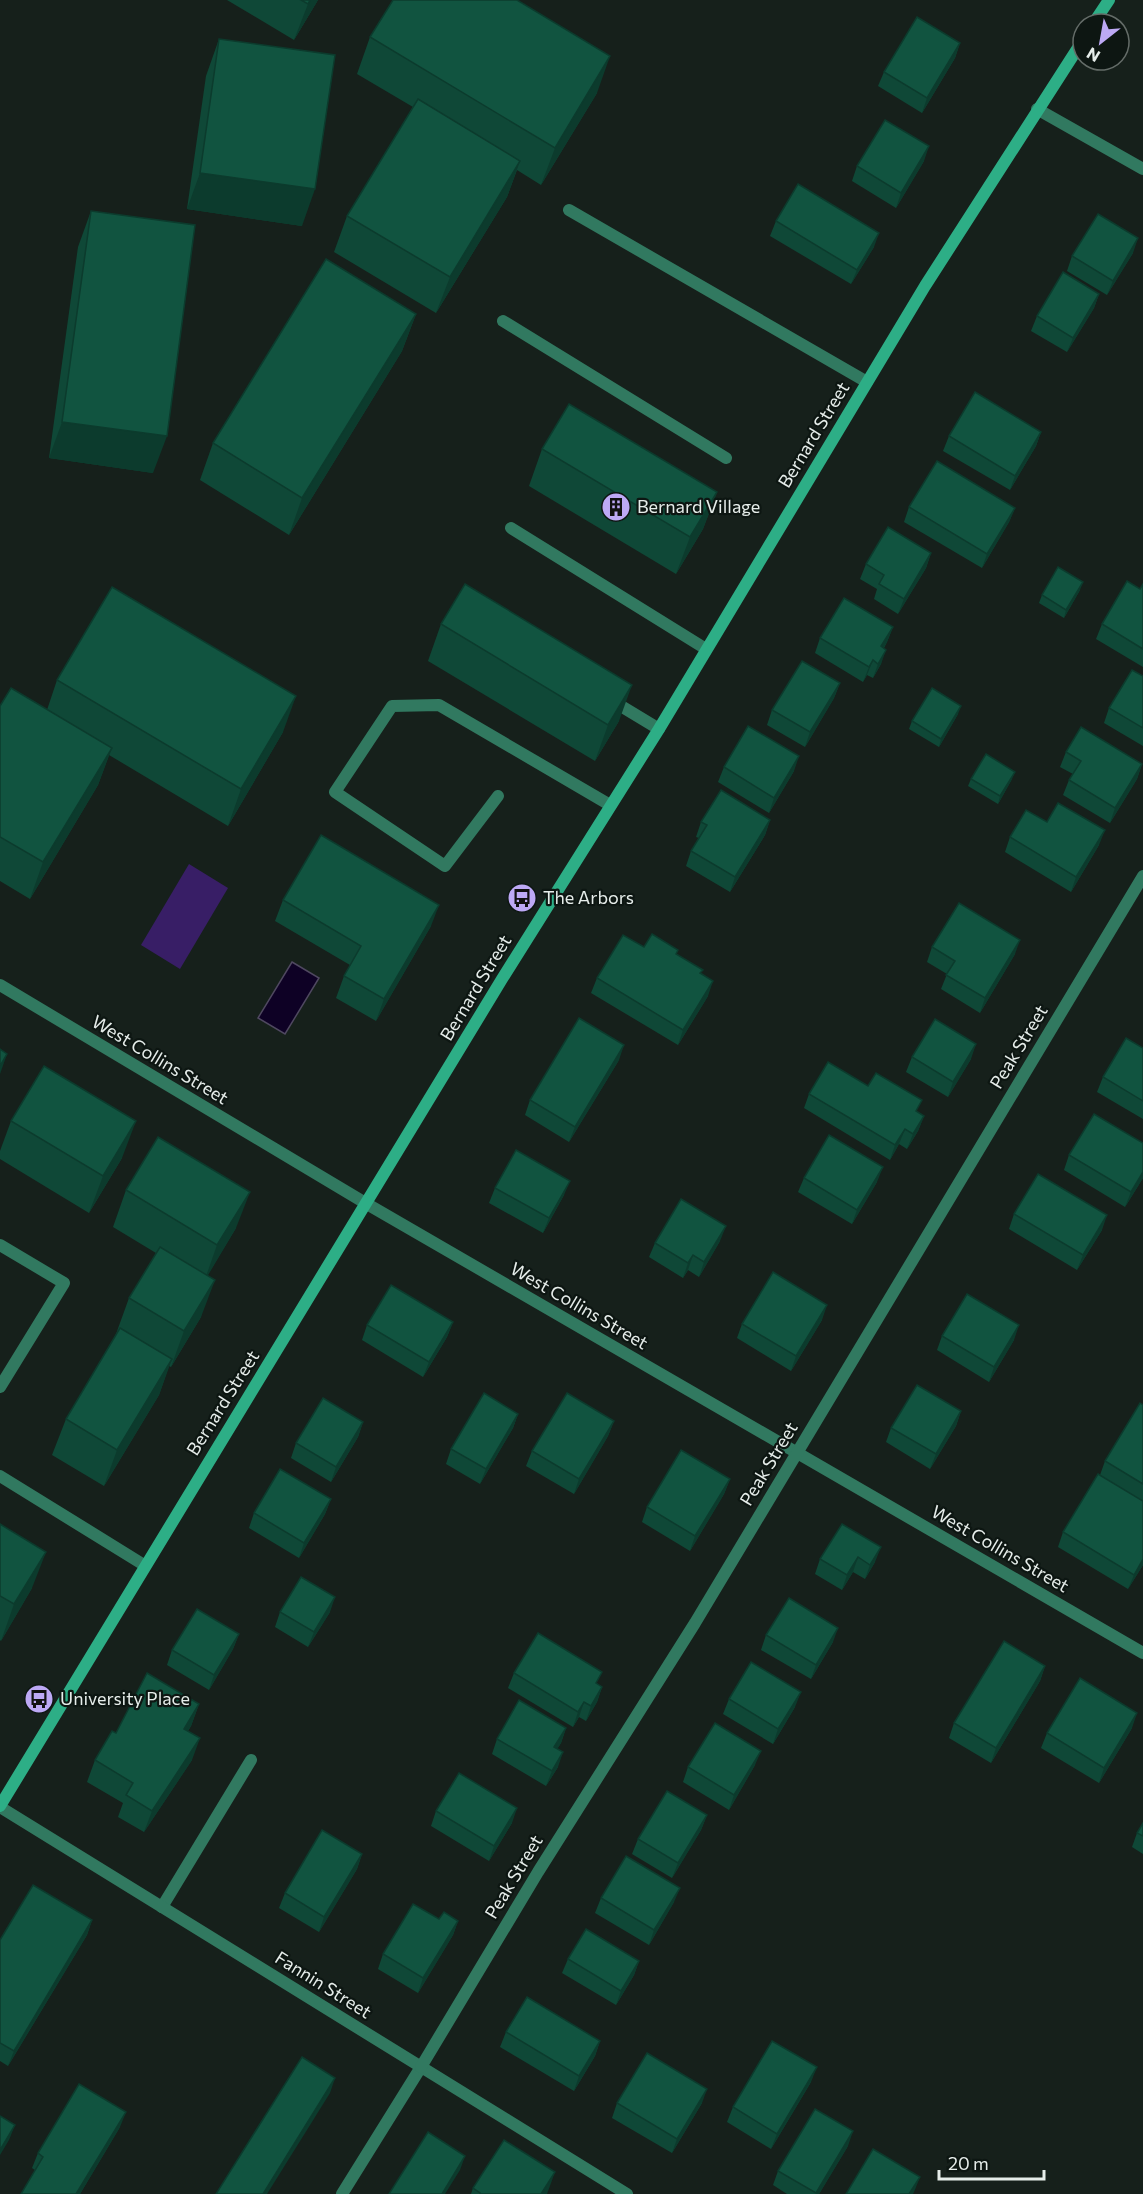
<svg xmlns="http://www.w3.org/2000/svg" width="1143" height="2194" font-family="Commissioner,sans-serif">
<rect width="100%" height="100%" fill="#16201b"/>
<path fill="#381e66" d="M189,864L228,888L180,969L141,945Z"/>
<path fill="#0e0125" stroke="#4f4860" stroke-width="1.5" d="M292,962L319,978L285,1034L258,1018Z"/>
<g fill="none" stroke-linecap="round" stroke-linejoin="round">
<g stroke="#317960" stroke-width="12">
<path d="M569,210L867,382"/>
<path d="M503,321L726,458"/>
<path d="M511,528L706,649"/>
<path d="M611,700L659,729"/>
<path d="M498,796L445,866L335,792L392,706L439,705L610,805"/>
<path d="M0,1245L64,1283L0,1387"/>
<path d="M0,1476L144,1565"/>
<path d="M162,1907L251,1760"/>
<path d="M342,2194L421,2067"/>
</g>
<g stroke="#317960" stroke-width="12">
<path d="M1037,109L1143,169"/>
<path d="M0,985L367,1204L1143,1653"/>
<path d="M0,1807L627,2194"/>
<path d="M421,2067L538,1872L695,1623L1143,876"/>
</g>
<g stroke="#2dae86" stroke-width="12">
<path d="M1093,24L1109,0"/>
<path d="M0,1806L502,979L659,729L925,286L1083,40"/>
</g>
</g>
<g fill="#0f4837">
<path d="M227,0H318L294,40Z"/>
<path d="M370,37L597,93L541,185L517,170L507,197L436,313L334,252L347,216L413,107L357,74Z"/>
<path d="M219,39L302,226L187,209L206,76Z"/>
<path d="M960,43L955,58L922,113L878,86L884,72Z"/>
<path d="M924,161L896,208L852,181L857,166Z"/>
<path d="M91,211L153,473L49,458L78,247Z"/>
<path d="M776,221L874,247L851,284L770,236Z"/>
<path d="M1133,253L1107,295L1067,271L1072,256Z"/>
<path d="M1099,294L1094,308L1067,352L1031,331L1037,316Z"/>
<path d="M416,314L402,351L289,535L200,480L213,443Z"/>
<path d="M1041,432L1036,446L1010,490L943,451L949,436Z"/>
<path d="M542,449L717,492L703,529L676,574L529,486Z"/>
<path d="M909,507L1015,508L1009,522L982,568L904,522Z"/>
<path d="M931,553L926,568L898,614L874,599L877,589L860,579L866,564Z"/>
<path d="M1143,584V667L1096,639L1102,624L1140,589Z"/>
<path d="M1080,590L1064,618L1039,603L1042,595Z"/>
<path d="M441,624L619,721L595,761L428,661Z"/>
<path d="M893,627L887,642L884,648L881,664L873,678L867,675L863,682L815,653L820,638Z"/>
<path d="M1143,676V746L1104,723L1109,708Z"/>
<path d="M57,680L283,732L228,826L109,755L98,785L30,899L0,881V706L47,710Z"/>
<path d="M840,683L834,698L805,747L767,725L772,710Z"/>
<path d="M958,714L939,747L909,729L912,721Z"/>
<path d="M1066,752L1142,764L1137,779L1110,823L1063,795L1069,780L1073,774L1060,767Z"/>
<path d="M724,767L794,771L769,813L718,782Z"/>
<path d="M971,779H1012L998,804L968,786Z"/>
<path d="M770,820L765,835L730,892L686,866L691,851L699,838L696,837L701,822Z"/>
<path d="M1047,822L1099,845L1071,892L1005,852L1010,837Z"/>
<path d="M283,900L431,926L376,1021L336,998L344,976L350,965L275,921Z"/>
<path d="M644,947L678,950L676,954L701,974L708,996L678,1045L591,993L597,978Z"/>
<path d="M932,947L1015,954L980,1013L941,989L947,974L927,962Z"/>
<path d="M1143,1048V1119L1097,1092L1103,1077Z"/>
<path d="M912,1057L971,1059L948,1097L906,1072Z"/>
<path d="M619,1060L569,1142L525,1115L530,1100Z"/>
<path d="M868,1086L924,1116L918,1131L907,1149L899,1144L890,1160L804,1108L809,1094Z"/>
<path d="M11,1121L122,1158L89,1213L0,1159V1151Z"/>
<path d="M1143,1143V1178L1125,1207L1064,1170L1069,1155Z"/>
<path d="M804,1178L877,1182L852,1224L798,1192Z"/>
<path d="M495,1188L564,1195L543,1233L489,1203Z"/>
<path d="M126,1190L236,1228L207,1276L201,1317L171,1367L169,1366L159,1395L104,1486L52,1455L66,1419L116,1334L129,1298L156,1253L113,1227Z"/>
<path d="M1014,1214L1102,1230L1077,1270L1009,1229Z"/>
<path d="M720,1241L699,1277L688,1270L683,1278L649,1257L655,1243Z"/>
<path d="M822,1320L791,1371L737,1338L742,1324Z"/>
<path d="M453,1322L447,1337L423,1377L362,1340L367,1325Z"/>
<path d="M942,1336L1014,1340L989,1382L937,1350Z"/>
<path d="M1143,1405V1565L1128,1589L1058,1547L1063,1532L1100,1475L1105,1461Z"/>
<path d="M961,1411L956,1426L930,1469L886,1442L891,1428Z"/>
<path d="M518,1414L513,1428L480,1484L446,1464L451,1449Z"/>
<path d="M614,1421L608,1436L574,1494L526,1466L532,1451Z"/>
<path d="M363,1422L358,1437L331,1482L291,1458L296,1443Z"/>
<path d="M730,1479L724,1494L690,1551L642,1522L647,1507Z"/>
<path d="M331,1499L325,1514L299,1558L249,1528L254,1513Z"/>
<path d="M0,1524L32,1588L1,1641L0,1640Z"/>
<path d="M842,1524L875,1562L865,1579L853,1572L842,1590L815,1574L820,1559Z"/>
<path d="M280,1612H330L308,1647L275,1627Z"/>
<path d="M239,1634L233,1649L209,1690L167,1665L172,1650Z"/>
<path d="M766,1635L833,1642L811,1679L761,1650Z"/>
<path d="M1045,1666L1040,1681L991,1763L949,1738L954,1723Z"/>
<path d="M514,1673L598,1684L602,1687L597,1702L586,1721L579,1717L573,1727L508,1688Z"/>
<path d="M729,1699L795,1707L773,1744L723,1714Z"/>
<path d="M199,1704L191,1726L188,1731L192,1760L144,1832L118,1817L123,1803L87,1782L95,1760Z"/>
<path d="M566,1728L561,1743L557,1749L558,1767L546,1786L492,1754L497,1739Z"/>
<path d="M1132,1728L1099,1783L1041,1748L1047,1733Z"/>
<path d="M755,1765L729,1810L683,1782L688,1767Z"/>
<path d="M436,1811L512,1823L489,1861L431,1826Z"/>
<path d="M707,1815L701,1830L672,1878L632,1854L638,1839Z"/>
<path d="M1143,1823V1854L1132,1847L1137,1833Z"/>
<path d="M362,1854L357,1869L319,1932L279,1908L285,1893Z"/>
<path d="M601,1898L674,1902L649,1945L595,1913Z"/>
<path d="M439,1919L458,1921L453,1935L418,1993L378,1969L383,1954Z"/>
<path d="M92,1920L87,1935L8,2066L0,2061V1940Z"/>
<path d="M568,1959L639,1961L634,1975L616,2005L562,1973Z"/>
<path d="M506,2032L600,2041L595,2056L574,2091L500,2047Z"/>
<path d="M811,2082L771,2149L727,2122L733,2107Z"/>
<path d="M617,2103H702L672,2153L612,2118Z"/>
<path d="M120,2127L80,2194H21L35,2170L32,2168L38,2153Z"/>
<path d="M848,2146L819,2194H787L773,2185L778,2171Z"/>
<path d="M473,2188L547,2194H471Z"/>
</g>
<g fill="#0c3b2d">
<path d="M310,0H318L294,40L308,4Z"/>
<path d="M960,43L955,58L922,113L927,98Z"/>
<path d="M610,56L597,93L541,185L555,148Z"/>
<path d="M929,146L924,161L896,208L901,193Z"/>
<path d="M520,161L507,197L436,313L450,277Z"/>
<path d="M200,173L315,189L302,226L187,209Z"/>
<path d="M879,233L874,247L851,284L857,270Z"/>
<path d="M1138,238L1133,253L1107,295L1113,281Z"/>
<path d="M1099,294L1094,308L1067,352L1073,338Z"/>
<path d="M416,314L402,351L289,535L302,498Z"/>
<path d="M62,422L167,436L153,473L49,458Z"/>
<path d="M1041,432L1036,446L1010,490L1015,476Z"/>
<path d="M717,492L703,529L676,574L690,537Z"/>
<path d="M1015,508L1009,522L982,568L987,554Z"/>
<path d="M931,553L926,568L898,614L904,599Z"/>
<path d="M1083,582L1080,590L1064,618L1066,610Z"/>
<path d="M893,627L887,642L876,661L881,646Z"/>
<path d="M886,650L881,664L873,678L878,664Z"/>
<path d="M873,660L867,675L863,682L869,667Z"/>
<path d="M840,683L834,698L805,747L810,732Z"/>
<path d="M632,685L619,721L595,761L608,725Z"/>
<path d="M296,696L283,732L228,826L241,789Z"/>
<path d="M961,706L958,714L939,747L941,739Z"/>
<path d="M112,748L98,785L30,899L43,862Z"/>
<path d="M799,756L794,771L769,813L774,798Z"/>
<path d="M1142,764L1137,779L1110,823L1115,808Z"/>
<path d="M1015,772L1012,779L998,804L1000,796Z"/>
<path d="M770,820L765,835L730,892L735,877Z"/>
<path d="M1105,830L1099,845L1071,892L1076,877Z"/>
<path d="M439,905L431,926L376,1021L384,999Z"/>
<path d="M1020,940L1015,954L980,1013L985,998Z"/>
<path d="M713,981L708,996L678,1045L683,1030Z"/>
<path d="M976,1044L971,1059L948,1097L953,1082Z"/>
<path d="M624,1045L619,1060L569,1142L575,1127Z"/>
<path d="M7,1054L0,1074V1066Z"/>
<path d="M924,1116L918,1131L907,1149L913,1134Z"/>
<path d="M136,1121L122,1158L89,1213L103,1176Z"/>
<path d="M905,1129L899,1144L890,1160L895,1145Z"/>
<path d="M883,1167L877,1182L852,1224L857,1210Z"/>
<path d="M1143,1172V1178L1125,1207L1131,1192Z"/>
<path d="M570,1181L564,1195L543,1233L549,1218Z"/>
<path d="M250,1192L236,1228L204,1282L217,1245Z"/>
<path d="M1107,1215L1102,1230L1077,1270L1083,1255Z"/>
<path d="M726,1226L720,1241L699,1277L704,1262Z"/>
<path d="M693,1255L688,1270L683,1278L688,1263Z"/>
<path d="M215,1280L201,1317L171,1367L184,1331Z"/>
<path d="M827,1305L822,1320L791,1371L796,1356Z"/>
<path d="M453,1322L447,1337L423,1377L429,1362Z"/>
<path d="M1019,1325L1014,1340L989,1382L994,1367Z"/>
<path d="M172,1359L159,1395L104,1486L117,1450Z"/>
<path d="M961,1411L956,1426L930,1469L936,1454Z"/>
<path d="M518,1414L513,1428L480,1484L486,1469Z"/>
<path d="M614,1421L608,1436L574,1494L579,1479Z"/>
<path d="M363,1422L358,1437L331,1482L336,1467Z"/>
<path d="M730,1479L724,1494L690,1551L695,1536Z"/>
<path d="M331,1499L325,1514L299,1558L304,1543Z"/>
<path d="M881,1547L875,1562L865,1579L870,1565Z"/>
<path d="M46,1552L32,1588L1,1641L14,1604Z"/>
<path d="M858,1557L853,1572L842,1590L847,1575Z"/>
<path d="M1143,1559V1565L1128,1589L1134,1575Z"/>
<path d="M335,1597L330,1612L308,1647L314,1632Z"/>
<path d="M838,1628L833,1642L811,1679L816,1665Z"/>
<path d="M239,1634L233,1649L209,1690L214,1675Z"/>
<path d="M1045,1666L1040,1681L991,1763L996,1748Z"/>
<path d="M602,1687L597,1702L586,1721L591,1706Z"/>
<path d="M801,1692L795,1707L773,1744L778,1729Z"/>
<path d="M584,1702L579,1717L573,1727L578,1712Z"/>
<path d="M199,1704L191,1726L176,1750L184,1729Z"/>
<path d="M1137,1713L1132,1728L1099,1783L1104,1768Z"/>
<path d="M566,1728L561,1743L549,1762L554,1747Z"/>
<path d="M200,1738L192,1760L144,1832L152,1811Z"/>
<path d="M761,1751L755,1765L729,1810L734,1795Z"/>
<path d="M563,1752L558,1767L546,1786L552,1771Z"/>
<path d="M517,1808L512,1823L489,1861L494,1846Z"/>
<path d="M707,1815L701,1830L672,1878L678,1863Z"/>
<path d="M362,1854L357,1869L319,1932L324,1917Z"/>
<path d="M680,1888L674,1902L649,1945L654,1930Z"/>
<path d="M92,1920L87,1935L8,2066L14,2051Z"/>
<path d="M458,1921L453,1935L418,1993L423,1978Z"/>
<path d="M639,1961L634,1975L616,2005L621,1991Z"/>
<path d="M600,2041L595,2056L574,2091L579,2076Z"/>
<path d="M817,2067L811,2082L771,2149L777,2134Z"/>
<path d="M335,2078L330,2093L267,2194H263Z"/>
<path d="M707,2089L702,2103L672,2153L677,2139Z"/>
<path d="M126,2112L120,2127L80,2194H76Z"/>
<path d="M15,2125L9,2140L0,2155V2150Z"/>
<path d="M853,2131L848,2146L819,2194H816Z"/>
<path d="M465,2156L460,2170L445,2194H442Z"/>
<path d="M555,2172L547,2194H541Z"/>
<path d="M920,2177L914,2192L913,2194H909Z"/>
</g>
<g fill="#115440" stroke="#0c3b2d" stroke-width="1.5">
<path d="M301,0H310L308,4Z"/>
<path d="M393,0H517L610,56L555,148L370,37Z"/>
<path d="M917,17L960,43L927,98L884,72Z"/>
<path d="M219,39L335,55L315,189L200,173Z"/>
<path d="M418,99L520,161L450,277L347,216Z"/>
<path d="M885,120L929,146L901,193L857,166Z"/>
<path d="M798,184L879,233L857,270L776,221Z"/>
<path d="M91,211L195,225L167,436L62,422Z"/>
<path d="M1098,214L1138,238L1113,281L1072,256Z"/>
<path d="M326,259L416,314L302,498L213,443Z"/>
<path d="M1063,272L1099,294L1073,338L1037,316Z"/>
<path d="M975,392L1041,432L1015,476L949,436Z"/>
<path d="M569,404L717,492L690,537L542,449Z"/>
<path d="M937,461L1015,508L987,554L909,507Z"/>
<path d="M888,527L931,553L904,599L879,584L884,575L866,564Z"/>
<path d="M1058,567L1083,582L1066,610L1042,595Z"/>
<path d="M1127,581L1140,589L1143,584V649L1102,624Z"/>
<path d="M465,584L632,685L608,725L441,624Z"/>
<path d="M112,587L296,696L241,789L57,680Z"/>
<path d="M844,598L893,627L881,646L886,650L878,664L873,660L869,667L820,638Z"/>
<path d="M802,661L840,683L810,732L772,710Z"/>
<path d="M1132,670L1143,676V728L1109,708Z"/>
<path d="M11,688L112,748L43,862L0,837V706Z"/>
<path d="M932,688L961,706L941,739L912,721Z"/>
<path d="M748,726L799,756L774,798L724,767Z"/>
<path d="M1081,727L1142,764L1115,808L1069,780L1081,761L1066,752Z"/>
<path d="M986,754L1015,772L1000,796L971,779Z"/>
<path d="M721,790L770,820L735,877L691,851L707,825L701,822Z"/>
<path d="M1058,803L1105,830L1076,877L1010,837L1026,810L1047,822Z"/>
<path d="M321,835L439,905L384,999L344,976L361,946L283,900Z"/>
<path d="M959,903L1020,940L985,998L946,975L955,961L932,947Z"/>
<path d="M652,934L678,950L676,954L703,970L700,973L713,981L683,1030L597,978L623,935L644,947Z"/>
<path d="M579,1018L624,1045L575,1127L530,1100Z"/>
<path d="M935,1019L976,1044L953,1082L912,1057Z"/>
<path d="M1126,1038L1143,1048V1101L1103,1077Z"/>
<path d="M0,1049L7,1054L0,1066Z"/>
<path d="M828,1062L868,1086L876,1073L922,1100L916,1111L924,1116L913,1134L905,1129L895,1145L809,1094Z"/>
<path d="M44,1066L136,1121L103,1176L11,1121Z"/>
<path d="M1094,1114L1143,1143V1172L1131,1192L1069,1155Z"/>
<path d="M829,1135L883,1167L857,1210L804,1178Z"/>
<path d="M158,1137L250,1192L217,1245L126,1190Z"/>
<path d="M516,1150L570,1181L549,1218L495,1188Z"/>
<path d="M1038,1174L1107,1215L1083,1255L1014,1214Z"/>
<path d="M681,1199L726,1226L704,1262L693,1255L688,1263L655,1243Z"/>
<path d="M160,1247L215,1280L184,1331L129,1298Z"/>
<path d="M773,1272L827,1305L796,1356L742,1324Z"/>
<path d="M391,1285L453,1322L429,1362L367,1325Z"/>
<path d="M967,1294L1019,1325L994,1367L942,1336Z"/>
<path d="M120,1328L172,1359L117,1450L66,1419Z"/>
<path d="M917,1385L961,1411L936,1454L891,1428Z"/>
<path d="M484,1393L518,1414L486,1469L451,1449Z"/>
<path d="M567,1393L614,1421L579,1479L532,1451Z"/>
<path d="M323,1398L363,1422L336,1467L296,1443Z"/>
<path d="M1140,1403L1143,1405V1484L1105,1461Z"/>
<path d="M681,1450L730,1479L695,1536L647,1507Z"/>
<path d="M280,1469L331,1499L304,1543L254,1513Z"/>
<path d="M1098,1474L1143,1501V1559L1134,1575L1063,1532Z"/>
<path d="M0,1524L46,1552L14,1604L0,1596Z"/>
<path d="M842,1524L881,1547L870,1565L858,1557L847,1575L820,1559Z"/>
<path d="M301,1577L335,1597L314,1632L280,1612Z"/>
<path d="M789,1598L838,1628L816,1665L766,1635Z"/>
<path d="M197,1609L239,1634L214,1675L172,1650Z"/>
<path d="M538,1633L602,1672L596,1683L602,1687L591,1706L584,1702L578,1712L514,1673Z"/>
<path d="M1004,1641L1045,1666L996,1748L954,1723Z"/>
<path d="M751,1662L801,1692L778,1729L729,1699Z"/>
<path d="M147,1673L199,1704L184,1729L200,1738L152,1811L126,1795L133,1783L95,1760L112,1731L116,1733Z"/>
<path d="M1080,1678L1137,1713L1104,1768L1047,1733Z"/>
<path d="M519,1700L566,1728L554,1747L563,1752L552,1771L497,1739Z"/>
<path d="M715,1723L761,1751L734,1795L688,1767Z"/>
<path d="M459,1773L517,1808L494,1846L436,1811Z"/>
<path d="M667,1791L707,1815L678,1863L638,1839Z"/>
<path d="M1143,1823V1836L1137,1833Z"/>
<path d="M322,1830L362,1854L324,1917L285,1893Z"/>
<path d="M626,1856L680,1888L654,1930L601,1898Z"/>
<path d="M33,1885L92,1920L14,2051L0,2043V1940Z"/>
<path d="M413,1904L439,1919L444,1912L458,1921L423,1978L383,1954Z"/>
<path d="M586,1929L639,1961L621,1991L568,1959Z"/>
<path d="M527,1997L600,2041L579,2076L506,2032Z"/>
<path d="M772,2041L817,2067L777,2134L733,2107Z"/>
<path d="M647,2053L707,2089L677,2139L617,2103Z"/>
<path d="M302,2057L335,2078L263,2194H216Z"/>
<path d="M79,2084L126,2112L76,2194H21L43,2157L38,2153Z"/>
<path d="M815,2109L853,2131L816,2193L778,2171Z"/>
<path d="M0,2116L15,2125L0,2150Z"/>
<path d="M428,2132L465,2156L442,2194H389Z"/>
<path d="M504,2140L555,2172L541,2194H480V2193L473,2188Z"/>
<path d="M873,2149L920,2177L909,2194H846Z"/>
</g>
<defs>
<g id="building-disc" transform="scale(1.5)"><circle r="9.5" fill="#bda9f5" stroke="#0d1612"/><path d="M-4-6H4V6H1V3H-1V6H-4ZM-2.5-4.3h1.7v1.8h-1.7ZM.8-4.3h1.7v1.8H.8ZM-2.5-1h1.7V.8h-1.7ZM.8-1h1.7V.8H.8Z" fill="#111"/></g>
<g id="bus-disc" transform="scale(1.5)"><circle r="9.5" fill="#bda9f5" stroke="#0d1612"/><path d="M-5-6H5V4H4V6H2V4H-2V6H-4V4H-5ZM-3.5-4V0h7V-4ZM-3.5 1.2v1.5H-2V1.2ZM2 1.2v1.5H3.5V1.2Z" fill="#111"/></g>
</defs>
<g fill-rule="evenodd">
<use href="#building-disc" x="616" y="507"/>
<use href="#bus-disc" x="522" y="898"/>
<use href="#bus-disc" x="39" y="1699"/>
</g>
<g text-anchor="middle" stroke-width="4.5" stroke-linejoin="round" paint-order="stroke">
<g font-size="18" fill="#e6edea" stroke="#0d1612">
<text transform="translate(814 435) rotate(-59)" y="6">Bernard Street</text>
<text transform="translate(476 988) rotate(-59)" y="6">Bernard Street</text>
<text transform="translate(1019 1047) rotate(-59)" y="6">Peak Street</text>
<text transform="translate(160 1060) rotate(31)" y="6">West Collins Street</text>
<text transform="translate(579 1306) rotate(30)" y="6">West Collins Street</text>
<text transform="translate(223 1403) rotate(-58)" y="6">Bernard Street</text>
<text transform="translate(769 1464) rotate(-59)" y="6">Peak Street</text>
<text transform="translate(1000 1549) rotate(30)" y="6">West Collins Street</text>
<text transform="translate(514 1877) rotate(-59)" y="6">Peak Street</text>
<text transform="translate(323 1985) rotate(32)" y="6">Fannin Street</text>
</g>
<g font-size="18" fill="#e6edea" stroke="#0d1612" text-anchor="start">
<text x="637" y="513">Bernard Village</text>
<text x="543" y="904">The Arbors</text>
<text x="60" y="1705">University Place</text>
</g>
</g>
<g transform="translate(1101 42) rotate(211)"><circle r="28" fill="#0d1612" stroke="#646c68" stroke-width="1.5"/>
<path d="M0-4.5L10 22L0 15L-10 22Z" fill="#bda9f5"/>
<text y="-9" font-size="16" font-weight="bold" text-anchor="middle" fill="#e6edea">N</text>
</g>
<path d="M939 2170v9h105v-9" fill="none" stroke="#e6edea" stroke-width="3"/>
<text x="948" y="2170" font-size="18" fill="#e6edea" stroke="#0d1612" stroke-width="4.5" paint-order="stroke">20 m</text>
</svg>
